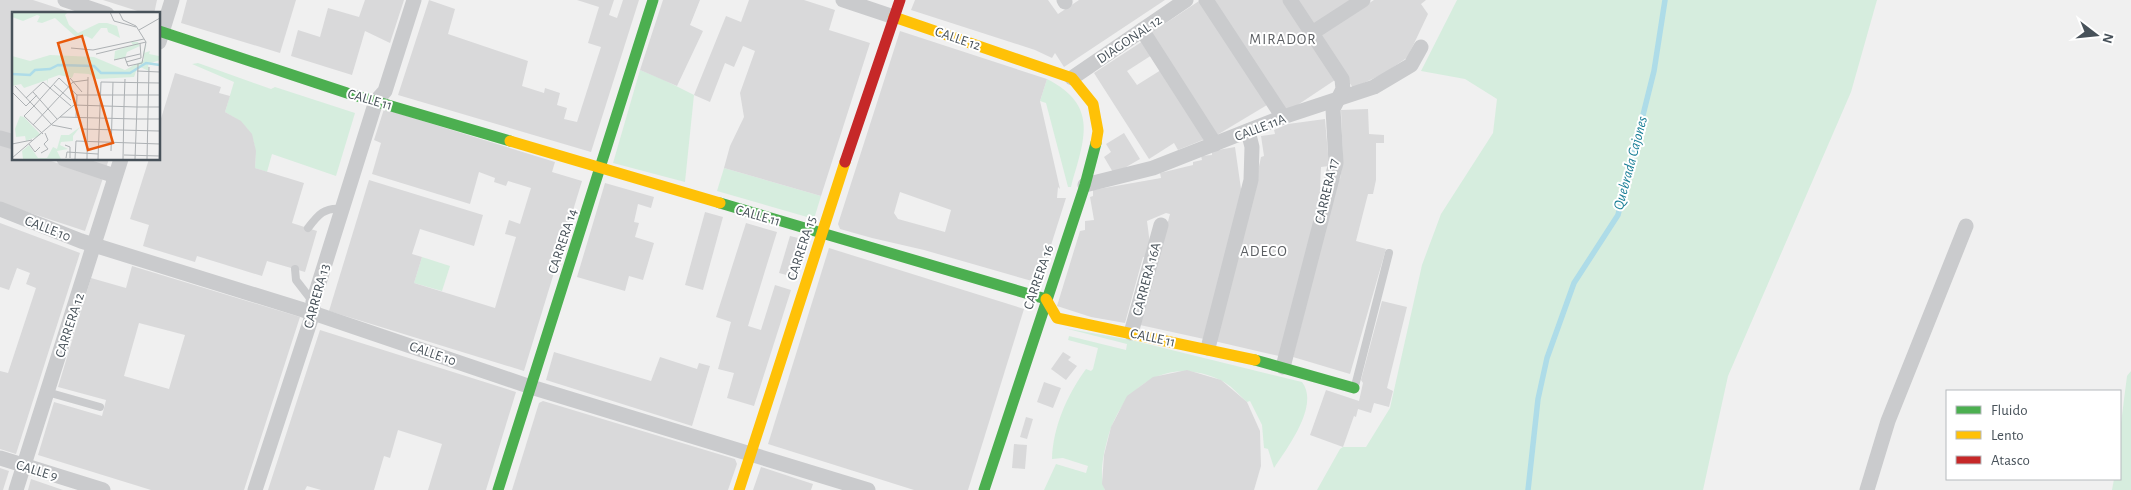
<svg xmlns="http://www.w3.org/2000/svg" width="2131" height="490" font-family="'Alegreya Sans',sans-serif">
<rect width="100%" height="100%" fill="#f0f0f0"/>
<g fill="#d6edde">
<path d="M1457,0H1877L1851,92L1728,376L1703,490H1317L1340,449L1343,447H1366L1390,408L1422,265L1441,214L1493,133L1497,99L1465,79L1421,71Z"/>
<path d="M198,63L271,89L275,87L355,113L336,176L272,154L267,172L255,168C257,138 252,127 225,112L234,82L192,64Z"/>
<path d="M640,70L662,79L694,95L685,182L613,163Z"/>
<path d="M1047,79C1100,106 1084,140 1071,187H1068L1046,103L1040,101Z"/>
<path d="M724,168L821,196L814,219L717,191Z"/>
<path d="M422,257L450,266L442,291L414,283Z"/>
<path d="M1064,328L1131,340L1302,382C1320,405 1287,448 1274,468L1268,449L1264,448L1262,425L1250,401L1247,402C1239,395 1230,384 1220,380C1166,355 1121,387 1107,441C1103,456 1099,476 1105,490H1044L1056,464L1086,473L1088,466L1063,458L1052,459C1053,427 1067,395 1086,369L1091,371L1093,369L1098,348L1068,340L1069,336L1126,350L1127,344Z"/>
<path d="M2131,371V490H2112L2114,479H2120V431L2127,376Z"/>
</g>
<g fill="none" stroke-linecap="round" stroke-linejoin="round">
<path stroke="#aedce8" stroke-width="5.5" d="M1528,490L1538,399L1547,358L1574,283L1618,215L1654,71L1665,0"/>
</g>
<g fill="#d9d9da" fill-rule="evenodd">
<path d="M0,0H33L73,13L14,14V137L0,132Z"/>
<path d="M103,0H157L154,14H147Z"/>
<path d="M187,0H296L280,53L181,23Z"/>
<path d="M365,0H404L390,43L365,31L352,75L291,56L298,30L320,37L328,8L359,17Z"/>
<path d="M429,0L455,9L448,34L528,61L522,86L544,93L545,88L560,93L557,105L567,108L564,119L577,122L601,47L588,43L599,7L577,0H614L609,15L617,18L623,0H639L591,152L398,95Z"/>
<path d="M663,0H700L690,25L703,31L677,86L640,70Z"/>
<path d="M749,0H804L835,10L829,30L870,43L821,196L724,168L730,146L744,117L740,93L755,51L743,46L734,67L725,63L710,102L694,95L726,16L741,22Z"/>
<path d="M915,0H1048L1058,14L1079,0H1165L1064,67L1055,53L1052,58L1035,50L911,10Z"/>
<path d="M1214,0H1283L1335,80L1287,112Z"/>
<path d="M1297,0H1352L1313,25Z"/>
<path d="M1374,0H1426L1421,4L1428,14L1410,52L1411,55L1383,74L1353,88L1319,36Z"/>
<path d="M1199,1L1267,105L1217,135L1151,33Z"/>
<path d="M900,31L1047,79L1040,101L1060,189L1058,187L1057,198H1066L1039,283L924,250L872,238L840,229L838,224ZM900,192L951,210L945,232L898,219L894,213Z"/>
<path d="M1143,41L1152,55L1127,71L1137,85L1161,70L1205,139L1178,150L1174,143L1149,159L1094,73Z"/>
<path d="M175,73L221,87L219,93L230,96L225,112L241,121L252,134L256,151L255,168L304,183L292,223L317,231L305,272L267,261L262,276L197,256L195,262L143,246L149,225L130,219L149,159H159V125Z"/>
<path d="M384,109L555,162L552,172L582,181L524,371L329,311L369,180L483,215L474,246L420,229L412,254L422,257L414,283L495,308L516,237L505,234L509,220L520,224L531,188L508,181L506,186L494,182L495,178L479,172L470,204L372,174L381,143L374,140Z"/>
<path d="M1368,109L1369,134L1384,135V143H1376V180L1373,194H1368L1356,241L1386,249L1350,374L1293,357L1338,179H1340L1343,162L1341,110Z"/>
<path d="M1325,119L1329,166L1321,167L1320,187H1323L1279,356L1214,341L1253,194L1261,157L1264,156L1261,136L1275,134L1274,130L1288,124Z"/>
<path d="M1124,133L1140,159L1114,174L1104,157L1111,152L1106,144Z"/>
<path d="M0,145L14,148V159H45L103,178L85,231L0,203Z"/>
<path d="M1235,147L1242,196L1204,339L1140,325L1170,214L1166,213L1147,221L1150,244L1147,258L1143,257L1125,323L1091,317L1057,306L1080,231L1085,230V221L1094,220L1090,197L1093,196V190L1161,178L1160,173L1193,165V162L1202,160L1201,156L1212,155V151Z"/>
<path d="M79,159H109L106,168Z"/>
<path d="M605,183L654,197L651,208L638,204L634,222L639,223L635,237L654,243L643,280L629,276L625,291L577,277Z"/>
<path d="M705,212L723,217L703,290L685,285Z"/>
<path d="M0,223L80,253L16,454L0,449V371L8,373L36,288L26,284L30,273L17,268L9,290L0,287Z"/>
<path d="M746,223L777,232L748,326L761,330L775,285L791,290L754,406L727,398L734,373L718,369L731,322L716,317Z"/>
<path d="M790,236L806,240L794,277L779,273Z"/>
<path d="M829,248L1024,309L968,490H914L768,444Z"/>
<path d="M132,266L300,317L244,490H151L38,455L54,402L102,416L106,400L58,387L91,278L126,288ZM139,323L185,335L169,389L124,376Z"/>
<path d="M1382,301L1407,307L1387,388L1393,391L1389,407L1374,403L1371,413L1358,409L1356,417L1354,416L1343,447L1310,435L1326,390L1359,401L1363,383L1361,380Z"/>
<path d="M320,330L516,392L486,490H428L442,444L398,430L390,458L384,456L374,490H321L307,486L305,490H268Z"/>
<path d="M554,352L651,381L660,357L697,369L699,363L710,366L692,426L546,380Z"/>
<path d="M1063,352L1071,357L1068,360L1077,366L1066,380L1051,369Z"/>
<path d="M1187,370L1221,380L1247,402L1260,431L1261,466L1254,490H1105L1102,484L1104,455L1111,427L1127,396L1153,377Z"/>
<path d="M1044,382L1061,388L1053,408L1037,402Z"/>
<path d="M543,401L735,459L737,464L728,490H512L539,403Z"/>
<path d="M1026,417L1033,419L1027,439L1020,437Z"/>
<path d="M1014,444L1027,445L1025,469L1012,468Z"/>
<path d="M761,467L813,484L811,490H753Z"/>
<path d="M0,468L9,471L3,490H0Z"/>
<path d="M31,479L63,490H28Z"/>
</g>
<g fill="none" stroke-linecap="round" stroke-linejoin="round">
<g stroke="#cacbcd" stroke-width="8">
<path d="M308,228C318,215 324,207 342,209"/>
<path d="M295,269L296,280L313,302"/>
<path d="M1355,386L1389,253"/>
<path d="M47,392L100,407"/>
</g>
<g stroke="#cacbcd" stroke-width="15">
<path d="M65,0L107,14"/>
<path d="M843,0L894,17"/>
<path d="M1064,0L1065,2"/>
<path d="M1206,0L1283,117"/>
<path d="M1142,30L1215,144"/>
<path d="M1312,33L1363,0"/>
<path d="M159,42L172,0"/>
<path d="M1072,78L1186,0"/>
<path d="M0,138L14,142"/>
<path d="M64,159L115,176"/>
<path d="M1085,185L1153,168L1283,117L1374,87L1411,65L1421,47"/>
<path d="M0,209L81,241L313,313L531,387L868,490"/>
<path d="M1131,333L1161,225"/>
<path d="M1208,348L1251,180L1252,147L1248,131"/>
<path d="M1283,367L1336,163L1333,109L1343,89L1342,79L1290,0"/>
<path d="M0,458L103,490"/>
<path d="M16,490L121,159"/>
<path d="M255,490L313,313V302L376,101L385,91L414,0"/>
<path d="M1867,490L1888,421L1966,226"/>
</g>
<g stroke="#4caf50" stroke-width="11">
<path d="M159,31L347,93L510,141"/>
<path d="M720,203L1046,299"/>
<path d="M1255,360L1354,388"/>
<path d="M498,490L653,0"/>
<path d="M984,490L1085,185L1096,143"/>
</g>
<g stroke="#ffc107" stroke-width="11">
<path d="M894,17L1072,78L1093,104L1098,131L1096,143"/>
<path d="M510,141L720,203"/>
<path d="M1046,299L1057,318L1255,360"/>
<path d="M739,490L845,162"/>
</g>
<path stroke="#c62828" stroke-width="11" d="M845,162L900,0"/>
</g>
<g text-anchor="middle" stroke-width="4" stroke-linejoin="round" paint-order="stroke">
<g font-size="14" fill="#48525a" stroke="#fff">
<text transform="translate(958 38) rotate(19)" y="5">CALLE 12</text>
<text transform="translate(1129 39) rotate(-34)" y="5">DIAGONAL 12</text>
<text transform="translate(370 99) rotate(16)" y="5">CALLE 11</text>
<text transform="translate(1260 127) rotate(-21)" y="5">CALLE 11A</text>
<text transform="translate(1326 191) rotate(-77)" y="5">CARRERA 17</text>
<text transform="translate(758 215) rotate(16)" y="5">CALLE 11</text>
<text transform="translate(48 228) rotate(21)" y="5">CALLE 10</text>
<text transform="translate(562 241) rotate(-72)" y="5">CARRERA 14</text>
<text transform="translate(801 248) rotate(-72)" y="5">CARRERA 15</text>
<text transform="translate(1038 277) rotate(-71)" y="5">CARRERA 16</text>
<text transform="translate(1146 279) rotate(-75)" y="5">CARRERA 16A</text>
<text transform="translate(316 296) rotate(-75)" y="5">CARRERA 13</text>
<text transform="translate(69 325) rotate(-72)" y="5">CARRERA 12</text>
<text transform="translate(1153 337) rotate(12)" y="5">CALLE 11</text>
<text transform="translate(433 353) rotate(19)" y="5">CALLE 10</text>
<text transform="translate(37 470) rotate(17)" y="5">CALLE 9</text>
</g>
<g font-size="15" letter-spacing="1" fill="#5c5f63" stroke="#fff">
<text x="1283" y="44">MIRADOR</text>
<text x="1264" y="256">ADECO</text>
</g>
<g font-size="15" font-style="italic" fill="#197e96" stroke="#fff">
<text transform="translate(1630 163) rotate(-75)" y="5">Quebrada Cajones</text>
</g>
</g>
<g transform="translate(12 12)">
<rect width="148" height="148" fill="#f0f0f0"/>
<path d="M0,0H56L53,3L57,13L66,21L87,11H95L105,14L108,26L96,20L95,16H89L80,27L74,24L65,26L43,6L30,11L25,10L28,4L25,3L11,9L0,5ZM119,30H126L128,34L115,40L113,46L102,48L103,39L121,33ZM135,32L132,41L138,39L137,42L147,44L148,48L136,52L137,59L126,54L122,65L85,67L77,62L62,61L60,66L47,63L36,67L35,73V68L12,76L9,72L0,74V44L18,49L38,43L82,45L113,58L132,48L131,40ZM8,104L12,105L29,123L14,129L13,124L4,125L3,117ZM68,115L61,124V129L49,130L48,133L56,137L45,139L49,147H11L10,139L17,133L26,146H35L41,135L45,137L49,123H57Z" fill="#d6edde"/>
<path fill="none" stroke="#aedce8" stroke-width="2.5" d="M0,62L18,63L23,58L38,57L46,53L82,54L89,61H118L134,51L148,53"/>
<path fill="none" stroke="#adb1b4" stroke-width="1" d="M98,0L102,9L124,15M107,0L111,8L124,14L134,30L130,51L116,54L113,46M127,18L148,6M59,36L81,38L132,27M84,42L134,30M102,48L128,42M114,50L129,46L128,31M126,52L125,95H148M125,59L148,60M47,66L65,83M58,66L70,80M42,73L59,88M3,74L40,113L60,117M0,80L14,94L25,83M21,80L45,107M65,83H148M14,86L31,70L59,94M22,94L12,104L31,122M22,94L47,66M112,94L113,67M48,105L124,107M64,105L65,83M124,107H148M21,113L61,70L76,68M69,117L147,119M0,132L20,128M17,132L23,140L28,135M53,133L58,135V146M99,139L101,70M29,141L36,137L32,132L36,128L33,121M112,143L148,144M0,146L62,93L125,95L123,147M54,146L55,140L86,142M63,147L64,129L148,132M75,147L76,65M86,147L89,70L148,71M111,147L112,94M135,147L137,55M147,147L148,127"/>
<path fill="#e8590c" fill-opacity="0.15" stroke="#e8590c" stroke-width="2.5" d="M70,24L101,131L76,138L46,31Z"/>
<rect width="148" height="148" fill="none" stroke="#48525a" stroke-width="2.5"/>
</g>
<rect x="1946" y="390" width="175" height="90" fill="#ffffff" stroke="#b6babd"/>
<rect x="1956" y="406" width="25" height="8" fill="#4caf50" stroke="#b6babd"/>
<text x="1991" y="415" font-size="15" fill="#48525a">Fluido</text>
<rect x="1956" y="431" width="25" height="8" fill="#ffc107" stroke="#b6babd"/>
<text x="1991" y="440" font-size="15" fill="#48525a">Lento</text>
<rect x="1956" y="456" width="25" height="8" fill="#c62828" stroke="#b6babd"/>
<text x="1991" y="465" font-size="15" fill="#48525a">Atasco</text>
<g transform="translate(2096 35) rotate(106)" stroke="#ffffff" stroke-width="4" paint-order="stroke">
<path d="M0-4L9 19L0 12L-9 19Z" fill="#48525a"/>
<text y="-8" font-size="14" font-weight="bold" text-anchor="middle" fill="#48525a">N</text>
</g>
</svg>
